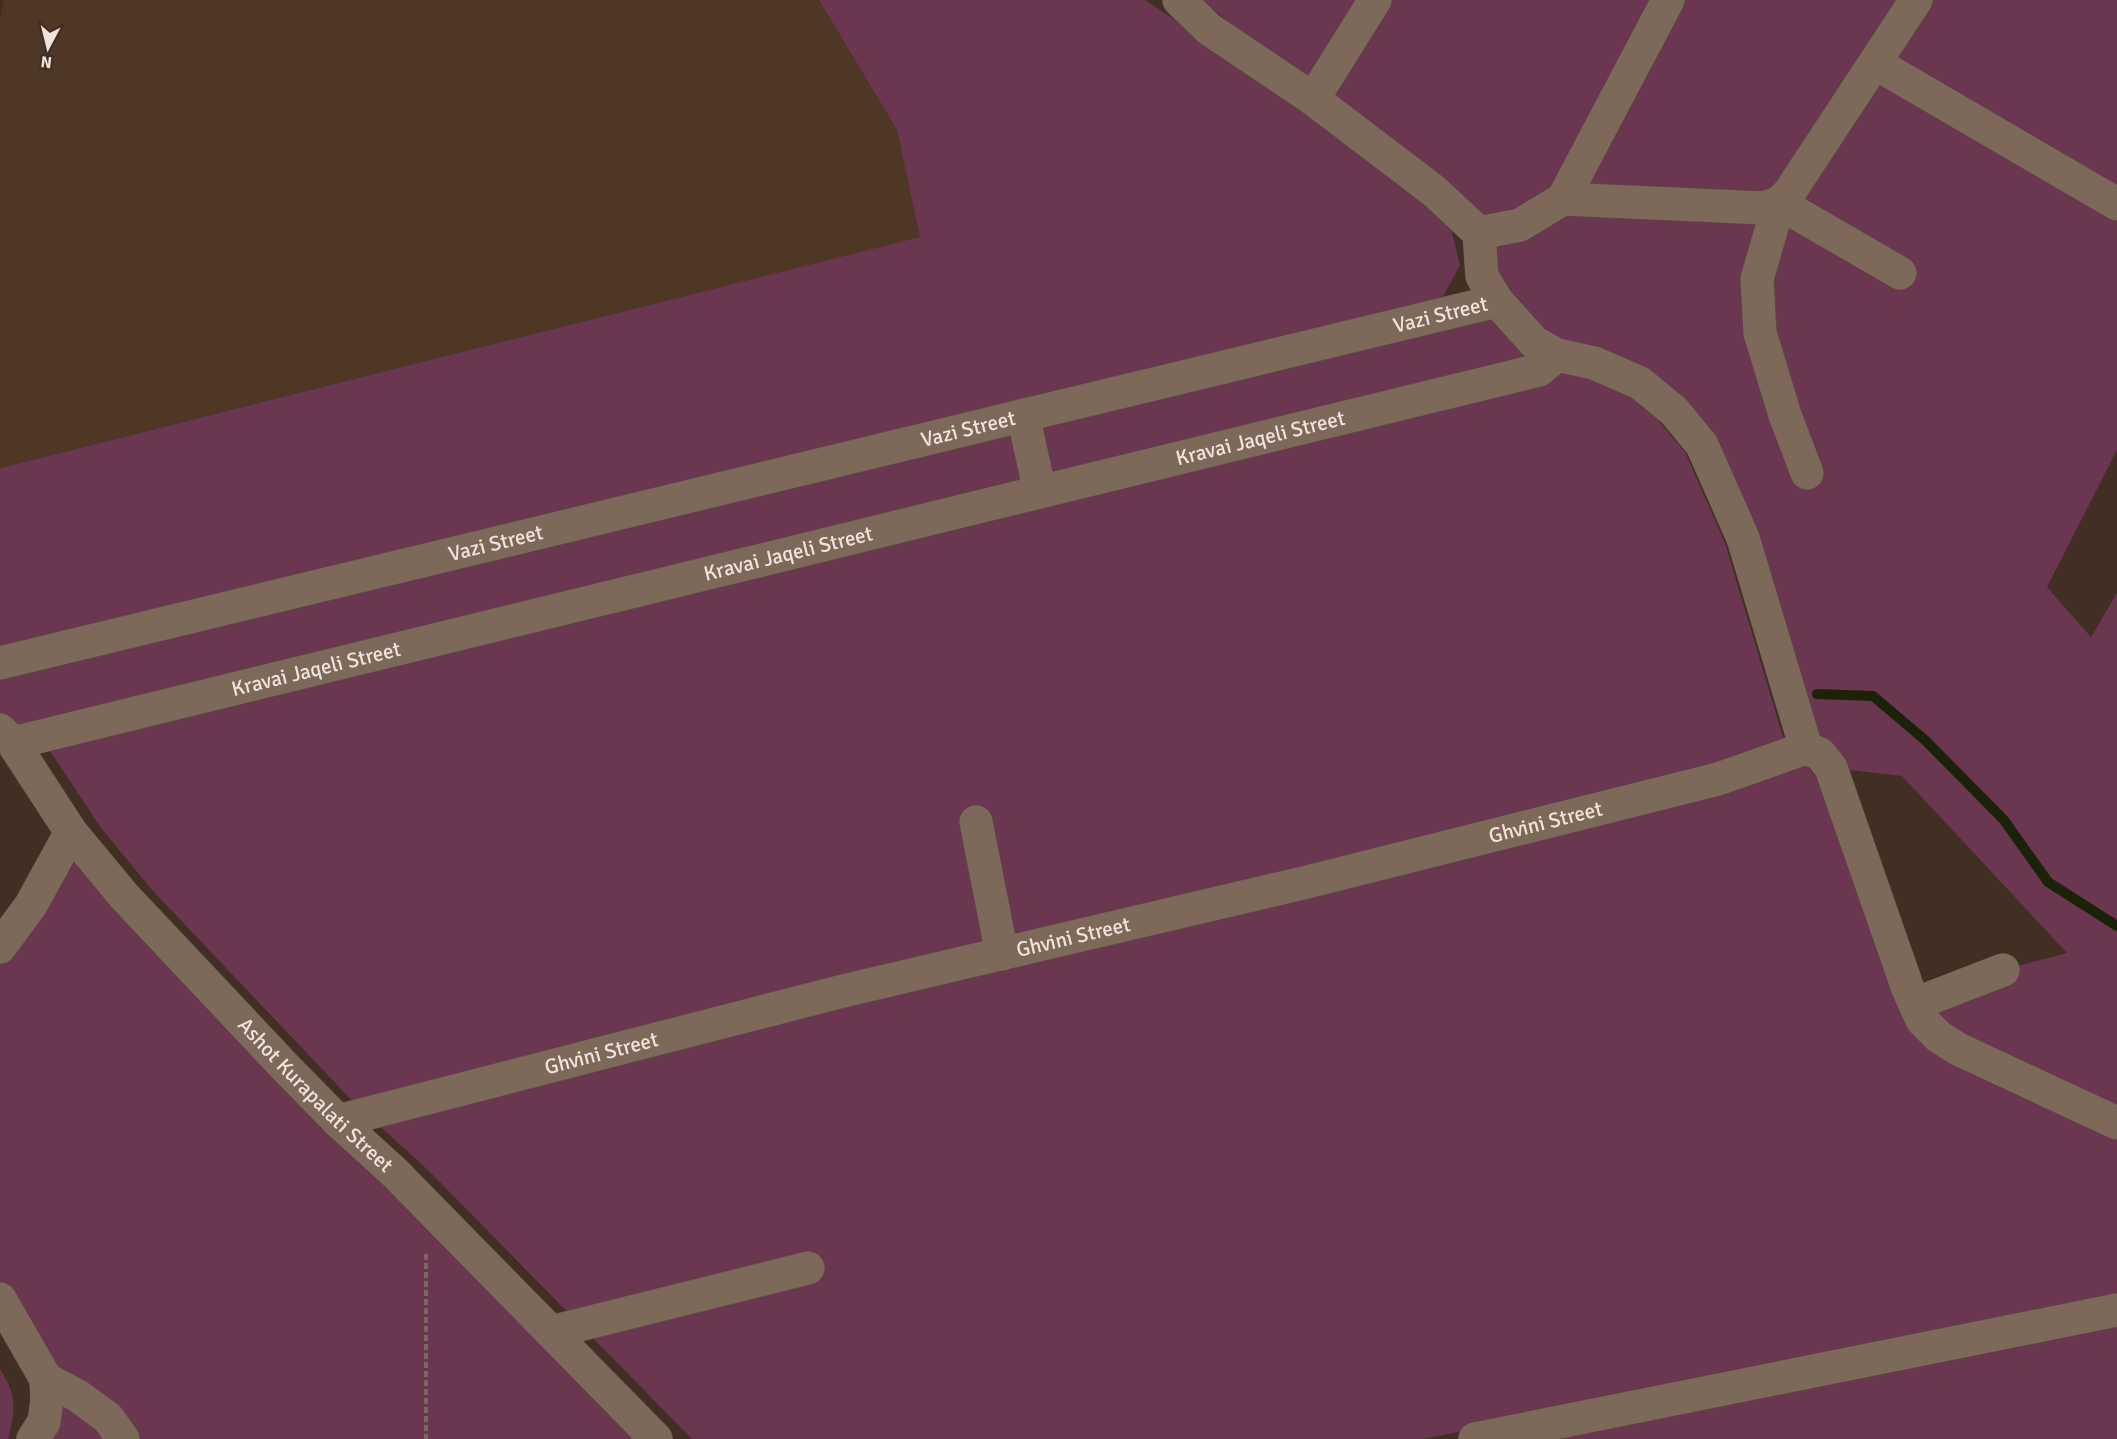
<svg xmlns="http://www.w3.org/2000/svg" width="2117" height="1439" font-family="Signika,sans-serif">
<rect width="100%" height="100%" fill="#402f22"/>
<path fill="#4e3725" d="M4,0H819L897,130L921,237L0,468V19Z"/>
<g fill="#6b3650">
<path d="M819,0H1145L1311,109L1450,225L1460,265L1441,301L0,648V468L920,237L897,130Z"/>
<path d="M1202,0H1912L1900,23L1914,0H2117V450L2047,587L2091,637L2117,593V1123L1958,1049C1937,1036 1925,1027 1915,1004L2003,970L2067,953L1902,776L1831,768L1820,754L1806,748L1743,538L1702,445L1674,411L1640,383L1594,363L1558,355L1545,365L1580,372L1625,392L1657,419L1685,452L1725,543L1786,747L1701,777L1297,878L850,983L360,1109L152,890L101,828L44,742L1526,380L1536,371L13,743L0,730V663L1496,301L1482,276L1479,233L1520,225L1563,199L1763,208L1779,203L1789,183L1829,126L1778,194L1553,192L1520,212L1481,216L1311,78L1231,24Z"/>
<path d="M1794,761L1808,767L1818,780L1892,994L1906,1024L2117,1133V1300L1423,1439H692L429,1171L375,1122Z"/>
<path d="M71,832L656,1439H33L44,1422L0,1299V947Z"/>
<path d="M2117,1310V1439H1475Z"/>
<path d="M0,1369C17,1396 16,1408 8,1439H0Z"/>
</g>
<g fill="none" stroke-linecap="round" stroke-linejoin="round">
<path stroke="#1a2307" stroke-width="10" d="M1817,694L1873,696L1925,740L2004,820L2048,882L2117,926"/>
<g stroke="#5b4c40" stroke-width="34">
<g id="minor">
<path d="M1179,0L1209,29L1313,99L1434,191L1479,233L1482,276L1497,301L1534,342L1557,355L1594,363L1640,383L1674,411L1702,445L1743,538L1806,748"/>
<path d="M1875,63L2117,204"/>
<path d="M1313,99L1375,0"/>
<path d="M1563,199L1668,0"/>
<path d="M1479,233L1520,225L1563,199L1763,208L1779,203L1789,193L1916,0"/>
<path d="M1023,415L1040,492"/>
<path d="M1807,473L1785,415L1760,333L1757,279L1779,203L1900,273"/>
<path id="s1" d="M0,663L1497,301"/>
<path id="s2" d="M0,730L13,743L71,832L124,896L286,1068L338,1121L394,1172L656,1439"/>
<path id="s3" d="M13,743L1539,370L1557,355"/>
<path d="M1806,748L1820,754L1831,768L1908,989L1922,1020L1939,1037L1958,1049L2117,1123"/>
<path d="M976,822L1002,954"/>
<path d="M0,947L31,905L71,832"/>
<path d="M1915,1004L2003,970"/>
<path id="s4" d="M338,1121L843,991L1303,883L1718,779L1806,748"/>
<path d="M0,1299L46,1379L47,1400L44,1422L33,1439"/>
<path d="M551,1332L808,1268"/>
<path d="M46,1379L78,1396L108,1418L123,1439"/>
<path d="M1475,1439L2117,1310"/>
</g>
</g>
<path stroke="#79695e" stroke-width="4" stroke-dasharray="6 3" stroke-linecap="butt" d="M426,1254V1439"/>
<use href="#minor" stroke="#7d695a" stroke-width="33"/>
</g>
<g text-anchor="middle" stroke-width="4.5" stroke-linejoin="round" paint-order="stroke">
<g font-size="21" fill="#efe3db" stroke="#402f22">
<text dy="7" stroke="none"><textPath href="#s1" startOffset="1482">Vazi Street</textPath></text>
<text dy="7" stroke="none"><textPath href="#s1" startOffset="996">Vazi Street</textPath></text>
<text dy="7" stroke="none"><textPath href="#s3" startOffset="1284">Kravai Jaqeli Street</textPath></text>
<text dy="7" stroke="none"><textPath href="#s1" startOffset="510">Vazi Street</textPath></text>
<text dy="7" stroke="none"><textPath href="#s3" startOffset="798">Kravai Jaqeli Street</textPath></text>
<text dy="7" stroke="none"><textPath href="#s3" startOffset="312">Kravai Jaqeli Street</textPath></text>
<text dy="7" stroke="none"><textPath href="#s4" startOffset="1244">Ghvini Street</textPath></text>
<text dy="7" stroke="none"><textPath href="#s4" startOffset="758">Ghvini Street</textPath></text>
<text dy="7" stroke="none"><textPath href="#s4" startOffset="272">Ghvini Street</textPath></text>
<text dy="7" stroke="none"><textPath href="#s2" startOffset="484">Ashot Kurapalati Street</textPath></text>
</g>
</g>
<g transform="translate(48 48) rotate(187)" stroke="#402f22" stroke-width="4.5" paint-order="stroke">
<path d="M0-4.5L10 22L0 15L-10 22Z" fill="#efe3db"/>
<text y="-9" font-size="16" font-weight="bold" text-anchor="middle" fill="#efe3db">N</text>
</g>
</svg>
